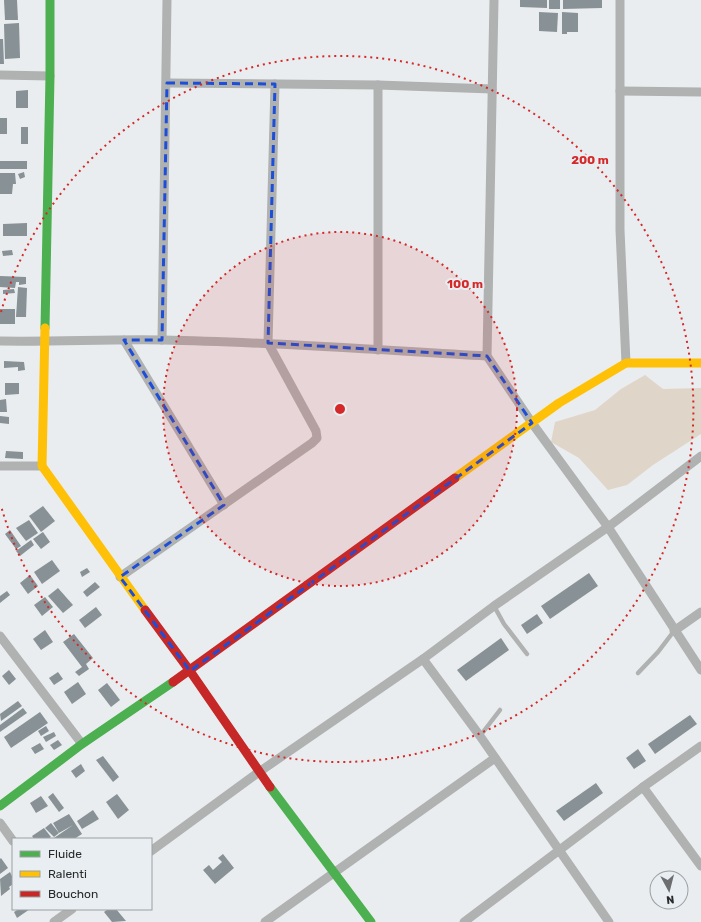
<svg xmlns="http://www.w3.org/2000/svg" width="701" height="922" font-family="Rubik,sans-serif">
<rect width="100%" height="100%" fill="#eaedef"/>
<path fill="#e0d5c9" d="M645,375L663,389L701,388V434L653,465L627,485L608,490L579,458L551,442L555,422L595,410L621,389Z"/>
<g fill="#889195">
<path d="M4,0H17L18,20H5Z"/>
<path d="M520,0H547V8L520,7Z"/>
<rect x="549" y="0" width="11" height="9"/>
<path d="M563,0H602V8L563,9Z"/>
<path d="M539,12L558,13L557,32L539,31Z"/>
<path d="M562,12L578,13V32H567V34H562Z"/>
<path d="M19,23L20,58L5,59L4,24Z"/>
<path d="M0,39H3L4,64H0Z"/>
<path d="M28,90V108H16V91Z"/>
<rect x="0" y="118" width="7" height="16"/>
<rect x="21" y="127" width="7" height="17"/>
<rect x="0" y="161" width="27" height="8"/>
<path d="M24,172L25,177L20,179L18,174Z"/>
<path d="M0,173H15L16,184H13L12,194H0Z"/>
<path d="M27,223V236H3V224Z"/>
<path d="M12,250L13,255L3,256L2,251Z"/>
<path d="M0,276L26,277V284L19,285V282H16L15,288L0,287Z"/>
<path d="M18,287L27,288L26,317H16Z"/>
<path d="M14,289L15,293L3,294V290Z"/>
<rect x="0" y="309" width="15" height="15"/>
<path d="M4,361L24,362L25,370L18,371V367L4,368Z"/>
<path d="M5,383H19V394L5,395Z"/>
<path d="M6,399L7,412H0V400Z"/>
<path d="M0,416L9,417V424L0,423Z"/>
<path d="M6,451L23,452V459L5,458Z"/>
<path d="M43,506L55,521L41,532L29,516Z"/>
<path d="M29,520L38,533L26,541L16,528Z"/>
<path d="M10,530L21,546L16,549L5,534Z"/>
<path d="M43,532L50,542L41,549L33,539Z"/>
<path d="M31,540L34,545L20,556L16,551Z"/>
<path d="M52,560L60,571L42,584L34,572Z"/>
<path d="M87,568L90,572L82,577L80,572Z"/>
<path d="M589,573L598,586L550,619L541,606Z"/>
<path d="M30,575L38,586L28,594L20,583Z"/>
<path d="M95,582L100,587L87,597L83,592Z"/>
<path d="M58,588L73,605L63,613L48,596Z"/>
<path d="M7,591L10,595L0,603V596Z"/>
<path d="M45,597L53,607L42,616L34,605Z"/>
<path d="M96,607L102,615L85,628L79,620Z"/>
<path d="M537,614L543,623L527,634L521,625Z"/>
<path d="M45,630L53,642L41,650L33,639Z"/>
<path d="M74,634L93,658L86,664L89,669L79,676L75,672L82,667L63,642Z"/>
<path d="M501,638L509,650L466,681L457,670Z"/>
<path d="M9,670L16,679L9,685L2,676Z"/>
<path d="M58,672L63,679L54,685L49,678Z"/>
<path d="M78,682L86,694L72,704L64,692Z"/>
<path d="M107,683L120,700L111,707L98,690Z"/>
<path d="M18,701L22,706L1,721L0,714Z"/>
<path d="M23,708L27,713L0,732V725Z"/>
<path d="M40,712L48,723L11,748L4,737Z"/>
<path d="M690,715L697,724L655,754L648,744Z"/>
<path d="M46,726L49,731L41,736L38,731Z"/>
<path d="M54,732L56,736L46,742L43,737Z"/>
<path d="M58,740L62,745L54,750L50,745Z"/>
<path d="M40,743L44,749L35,754L31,748Z"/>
<path d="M638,749L646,761L634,769L626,758Z"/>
<path d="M103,756L119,777L113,782L96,760Z"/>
<path d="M81,764L85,771L76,778L71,771Z"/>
<path d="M596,783L603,793L564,821L556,811Z"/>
<path d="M53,793L64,808L59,812L48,797Z"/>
<path d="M117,794L129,810L118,819L106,802Z"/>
<path d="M41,796L48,806L36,813L30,803Z"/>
<path d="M93,810L99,819L82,829L77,821Z"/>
<path d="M69,814L82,834L74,839H55L54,838L73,825L59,833L53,823Z"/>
<path d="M51,823L59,833L54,837L45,828Z"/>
<path d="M44,828L51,837L48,839H34L32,836Z"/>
<path d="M223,854L234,868L215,884L203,870L209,865L213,870L222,862L218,858Z"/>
<path d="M1,858L8,868L0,874V859Z"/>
<path d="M10,872L13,878V884L9,887L10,889L1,896L0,879Z"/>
<path d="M19,909H30L17,918L14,912Z"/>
<path d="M108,909H116L126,921L112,922L104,912Z"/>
</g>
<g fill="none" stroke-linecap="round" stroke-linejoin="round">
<g stroke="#b0b1b1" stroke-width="4.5">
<path d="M494,606L504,624L527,654"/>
<path d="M638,673L658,652L674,631"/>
<path d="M480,736L500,710"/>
</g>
<g stroke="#b0b1b1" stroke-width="9">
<path d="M494,0L487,356L532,423L608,527L701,670"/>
<path d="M620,0V230L626,363"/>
<path d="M0,75L50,76"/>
<path d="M167,83L378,85L492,89"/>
<path d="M620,91L701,92"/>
<path d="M124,340L224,505"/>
<path d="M162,340L167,0"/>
<path d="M0,341C54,342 109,339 163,340C271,342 379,350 487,356"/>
<path d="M378,350V85"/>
<path d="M0,466H42"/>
<path d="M120,577L312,443L317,438L316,431L268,343L275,84"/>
<path d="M674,631L701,612"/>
<path d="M0,636L82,744"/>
<path d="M423,659L480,736L609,922"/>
<path d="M643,787L701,866"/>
<path d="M0,823L13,841"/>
<path d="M151,851L259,772L423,659L494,606L608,527L701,456"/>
<path d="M54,922L72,909"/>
<path d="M265,922L495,758"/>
<path d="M464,922L643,787L701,746"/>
</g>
<g stroke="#4caf50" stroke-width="9">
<path d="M45,328L50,76V0"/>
<path d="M270,787L371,922"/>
<path d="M0,806L82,744L173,682"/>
</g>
<g stroke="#ffc107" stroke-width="9">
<path d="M45,328L42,466L145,610"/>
<path d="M455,478L559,403L626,363H701"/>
</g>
<g stroke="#c62828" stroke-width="9">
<path d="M145,610L190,671L270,787"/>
<path d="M173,682L455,478"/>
</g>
</g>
<path fill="none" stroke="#1d4ed8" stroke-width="3" stroke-dasharray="8 5" stroke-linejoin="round" d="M167,83L275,84L268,343L487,356L532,423L190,671L120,577L224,505L124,340H162Z"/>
<circle cx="340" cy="409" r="177" fill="#d62828" fill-opacity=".12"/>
<g fill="none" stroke="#d62828" stroke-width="2" stroke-dasharray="2 4">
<circle cx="340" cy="409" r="177"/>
<path d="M1 312A353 353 0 1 1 1 506"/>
</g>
<circle cx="340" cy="409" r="6" fill="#d62828" stroke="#e8eef1" stroke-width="2"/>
<g font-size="12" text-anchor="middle" font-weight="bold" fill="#d62828" stroke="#e8eef1" stroke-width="4" stroke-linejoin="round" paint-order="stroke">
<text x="590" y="164">200 m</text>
<text x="465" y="288">100 m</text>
</g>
<rect x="12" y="838" width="140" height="72" fill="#e8eef1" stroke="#9ba0a2"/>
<rect x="20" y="851" width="20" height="6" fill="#4caf50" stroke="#9ba0a2"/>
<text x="48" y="858" font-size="12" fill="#282a2b">Fluide</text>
<rect x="20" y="871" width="20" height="6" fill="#ffc107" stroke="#9ba0a2"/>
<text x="48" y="878" font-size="12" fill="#282a2b">Ralenti</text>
<rect x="20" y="891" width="20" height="6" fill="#c62828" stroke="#9ba0a2"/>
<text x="48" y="898" font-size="12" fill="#282a2b">Bouchon</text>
<g transform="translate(669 890) rotate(173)"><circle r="19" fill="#e8eef1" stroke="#9ba0a2"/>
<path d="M0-3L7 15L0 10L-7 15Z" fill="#6c6e70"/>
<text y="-6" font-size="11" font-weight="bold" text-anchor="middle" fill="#282a2b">N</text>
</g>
</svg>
